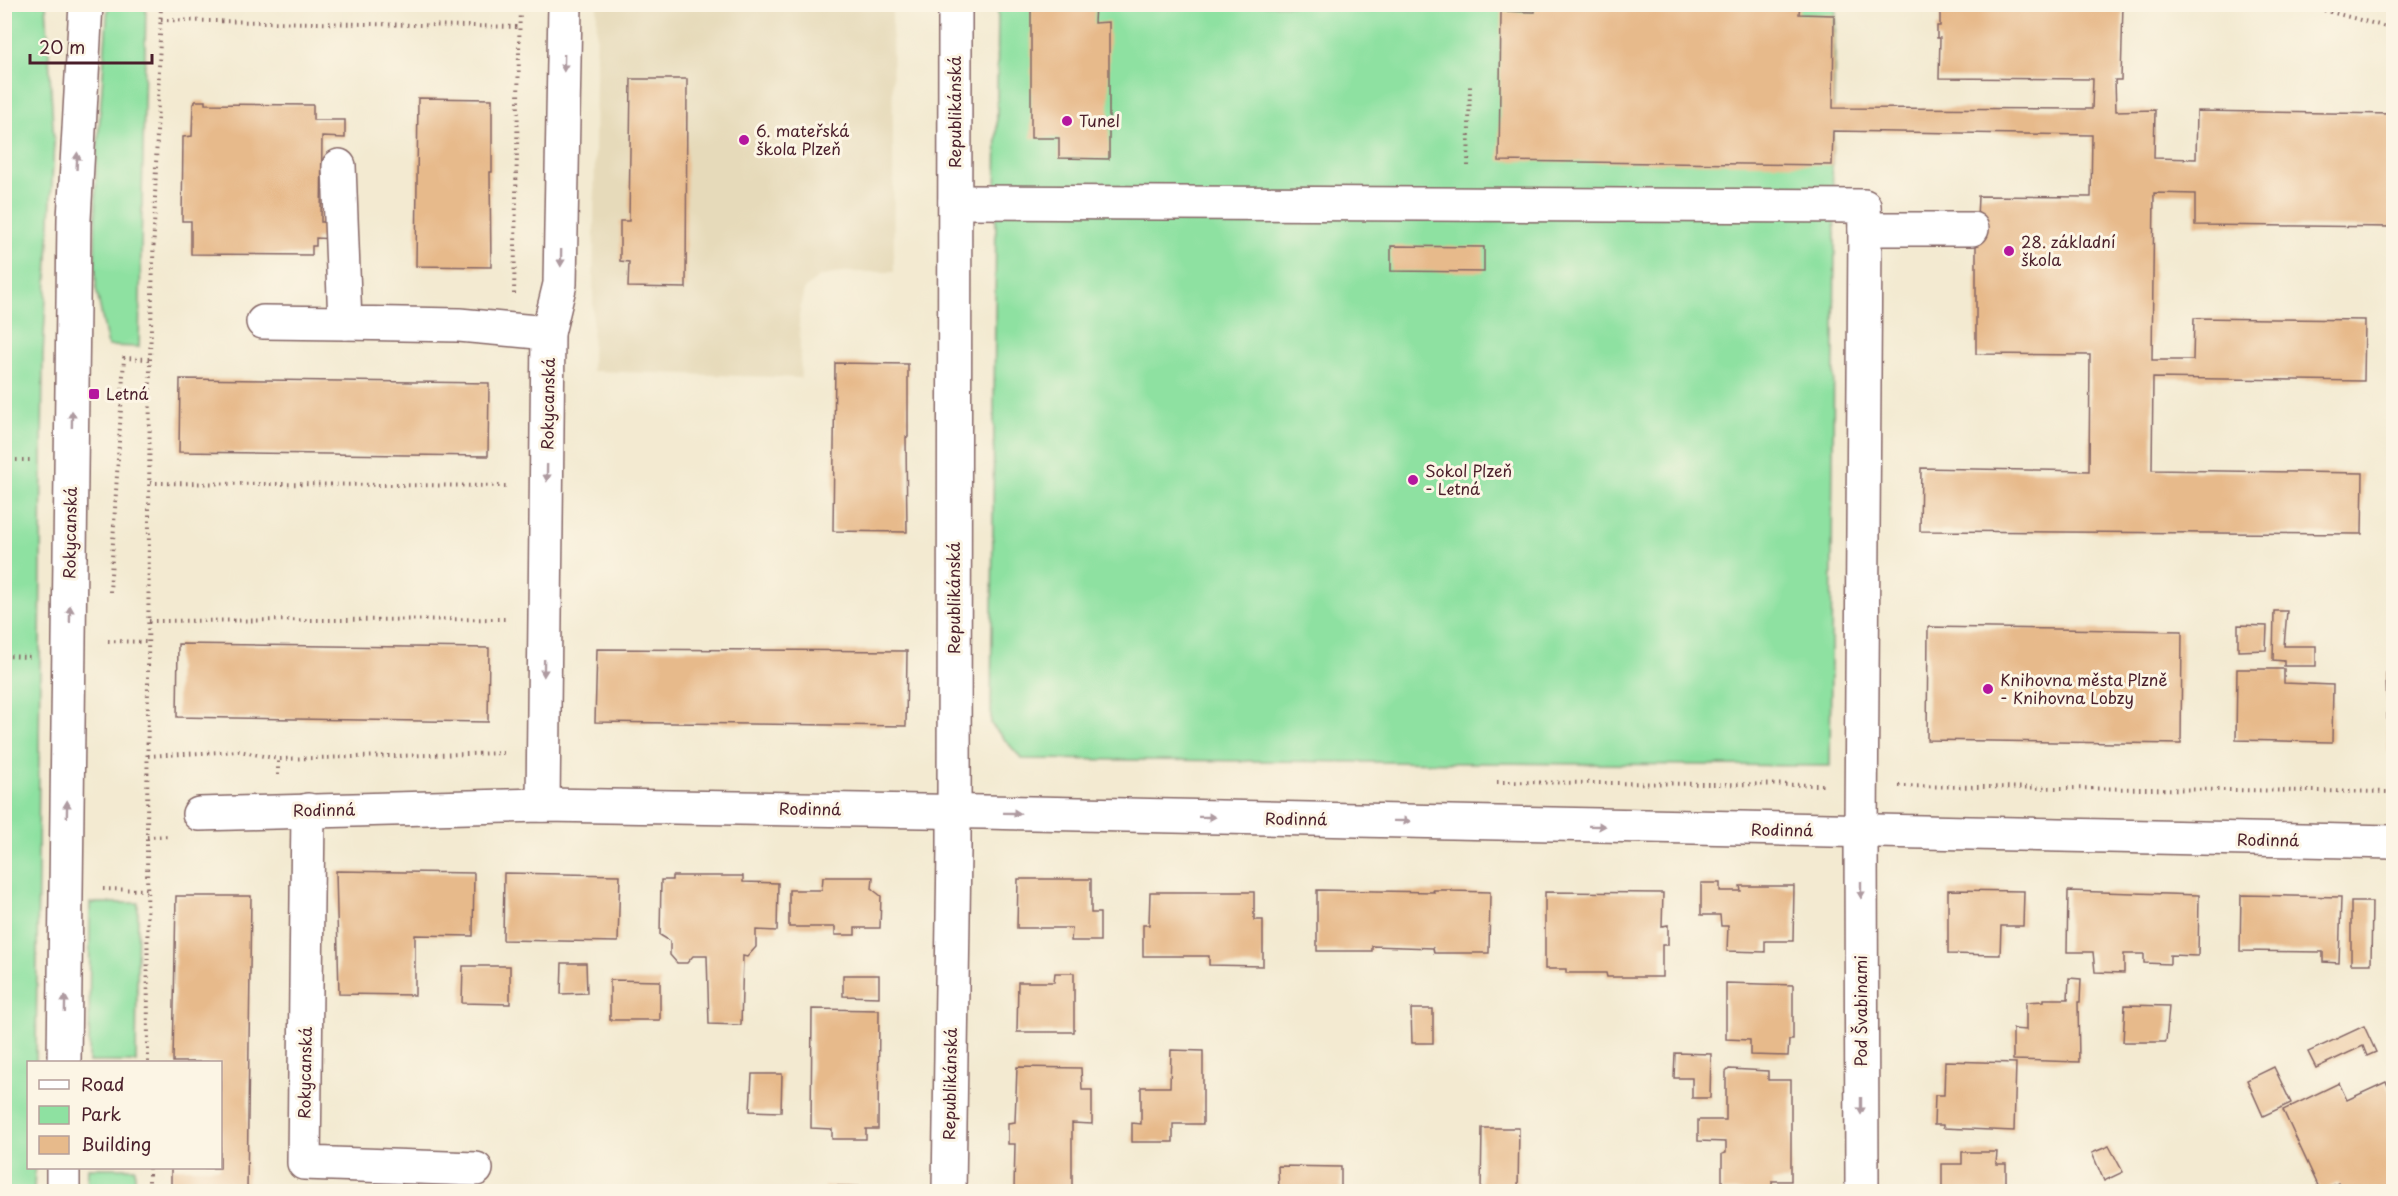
<svg xmlns="http://www.w3.org/2000/svg" width="2398" height="1196" font-family="'Playpen Sans',sans-serif">
<rect width="100%" height="100%" fill="#fcf5e5"/>
<filter id="ink" filterUnits="userSpaceOnUse"><feTurbulence type="fractalNoise" baseFrequency=".0167" numOctaves="2"/><feDisplacementMap in="SourceGraphic" scale="12" xChannelSelector="R" yChannelSelector="G"/><feConvolveMatrix kernelMatrix="1 2 1 2 8 2 1 2 1" color-interpolation-filters="sRGB"/></filter>
<filter id="wash" filterUnits="userSpaceOnUse"><feTurbulence type="fractalNoise" baseFrequency=".008" numOctaves="4" result="noise"/><feDisplacementMap in="SourceGraphic" scale="24" xChannelSelector="R" yChannelSelector="G"/><feGaussianBlur stdDeviation="1.35" result="paint"/><feColorMatrix in="noise" values="0 0 0 0 0 0 0 0 0 0 0 0 0 0 0 0 0 1.4 0 .05"/><feComposite in="paint" operator="in"/></filter>
<g filter="url(#wash)">
<rect width="100%" height="100%" fill="#f3ead1"/>
<path fill="#e6daba" d="M825,4L839,9H892L894,272H843L819,277L804,289L799,316L801,378L592,371L597,5Z"/>
<g fill="#8ee1a1" stroke="#6c8066" stroke-width="1.5">
<path d="M46,4L54,143L43,355L36,1062H28V1168H35L34,1191L5,1192L4,5Z"/>
<path d="M108,5H146L139,347L108,346L96,288L95,257L96,171Z"/>
<path d="M998,5H1836L1832,165L1835,236L1830,766L1022,759L991,724Z"/>
<path d="M90,903H138L136,1062H89Z"/>
<path d="M88,1168H135V1191H87Z"/>
</g>
<g id="blocks">
<g fill="#e7ba8b">
<rect x="837" y="4" width="74" height="4"/>
<path d="M1031,4H1095L1094,23L1109,22V159L1059,158V138H1031Z"/>
<path d="M1535,4H1800L1799,14L1834,15L1833,108L2092,109L2093,79L1939,78L1940,38H1937V26H1940V4H2123L2121,80H2115L2116,111L2155,110L2154,158L2196,159L2197,111L2394,114V227L2195,225V194L2154,193L2152,360H2193L2194,318L2365,320L2364,381L2153,378L2152,470L2363,473L2362,534L1920,531L1921,468L2089,471L2090,355L1976,354V243L1978,196L2091,197L2092,135L1833,131L1832,165L1499,161L1501,11L1535,12Z"/>
<path d="M631,79H687L686,288L628,287L629,262L620,261V221H629Z"/>
<path d="M418,98L492,99V172H490L491,267L416,266Z"/>
<path d="M195,101H205V104L313,105V120H345V138L322,137L321,222H334V239L316,238V246H312V255L191,254V221H182L183,137L192,136L193,104L195,103Z"/>
<path d="M1391,246L1484,247V272L1391,271Z"/>
<path d="M835,363L908,364V437H906L907,532L833,531Z"/>
<path d="M180,379L489,383L488,456L179,452Z"/>
<path d="M2274,611H2287L2284,646H2316V666H2284V661L2273,660Z"/>
<path d="M2238,625L2267,626L2266,650L2238,651Z"/>
<path d="M1928,627L2182,631L2181,744L1927,740Z"/>
<path d="M178,644L489,648L488,722L177,717Z"/>
<path d="M597,649L907,651L906,726L595,722Z"/>
<path d="M2237,669H2284V683L2333,685L2332,742L2236,740Z"/>
<path d="M2386,673H2394V752H2388Z"/>
<path d="M336,871L474,873L473,936L415,935V995L339,994Z"/>
<path d="M504,873L620,875L618,942L503,940Z"/>
<path d="M672,876H743V882L778,883L777,931L756,930V947L747,957L743,956L741,1025L709,1024L707,956H693L687,963H677L670,955V941L660,935L661,880H672Z"/>
<path d="M823,877H873L872,889L881,896L880,928H855V935H835V927H789V890H822Z"/>
<path d="M1018,879H1091V913H1100V941H1071L1072,928H1017Z"/>
<path d="M1701,883H1720V891H1741L1740,886H1794L1793,941H1765V952L1727,951L1728,926H1721L1720,915H1701Z"/>
<path d="M1317,890L1434,892L1433,890H1451V891L1490,892L1489,953H1434L1433,948L1372,946V951H1317Z"/>
<path d="M1948,890L2024,891L2023,926H2001L2000,955L1948,954Z"/>
<path d="M2068,891L2199,895L2198,956L2170,955V964L2144,963V954H2124V973L2095,972L2093,952H2067Z"/>
<path d="M1150,892H1254V920H1263V966L1209,965V956H1143V925H1149Z"/>
<path d="M1545,892L1663,893L1662,926L1668,925V945H1662V977H1607L1606,973H1566V969H1545Z"/>
<path d="M2241,895L2341,897L2339,963L2323,962V952L2240,951Z"/>
<path d="M176,896H251L247,1191H171V1168H220V1062H173Z"/>
<path d="M2351,902H2372L2371,964H2351Z"/>
<path d="M562,963H586L587,993L561,994Z"/>
<path d="M463,966H510V1004L462,1003Z"/>
<path d="M1055,973H1074V1032H1017L1018,982H1054Z"/>
<path d="M843,975H879V997L843,996Z"/>
<path d="M2069,978L2081,979L2080,1002H2078L2079,1062L2013,1060V1029L2026,1030V1002L2044,1001V999H2068Z"/>
<path d="M610,980L660,981V1020H610Z"/>
<path d="M1726,983L1793,985V1040H1789L1788,1056L1750,1055V1040L1726,1039Z"/>
<path d="M2125,1005L2169,1006L2166,1042H2123Z"/>
<path d="M812,1009L879,1010L878,1129H866V1139H832V1129L811,1128Z"/>
<path d="M1411,1009H1433V1043H1412Z"/>
<path d="M2364,1026L2376,1052L2367,1056L2363,1046L2316,1068L2308,1052Z"/>
<path d="M1171,1050L1203,1051V1124H1173V1142H1132V1123L1141,1124V1087H1170Z"/>
<path d="M1675,1053L1711,1054L1710,1098H1692V1078H1674Z"/>
<path d="M1945,1061L2016,1063L2014,1131L1943,1128V1125H1934L1935,1095H1944Z"/>
<path d="M1017,1067L1081,1068L1082,1090H1092V1124L1072,1123V1191H1014L1015,1144H1008V1123L1015,1122Z"/>
<path d="M2274,1067L2291,1103L2263,1116L2247,1080Z"/>
<path d="M1729,1069L1768,1071V1080H1791V1181H1772V1191H1722V1154L1726,1153V1142L1698,1141V1120H1726V1072Z"/>
<path d="M752,1074H782L781,1112L750,1111Z"/>
<path d="M2386,1082L2394,1097V1191H2342L2338,1183L2321,1192L2283,1110L2339,1083L2347,1100Z"/>
<path d="M1482,1128H1519L1518,1191H1481Z"/>
<path d="M2109,1146L2123,1172L2104,1181L2092,1153Z"/>
<path d="M1962,1152H1997L1996,1164H2006V1191H1942V1164H1962Z"/>
<path d="M1278,1166L1341,1167V1191H1279Z"/>
<path d="M825,1186L885,1187V1191H825Z"/>
</g>
</g>
</g>
<g filter="url(#ink)">
<use href="#blocks" fill-opacity="0" stroke="#856665" stroke-width="1.5"/>
<g fill="none" stroke-linecap="round" stroke-linejoin="round">
<g stroke="#856665" stroke-width="36">
<g id="minor">
<path d="M339,166L345,323L459,325L548,333"/>
<path d="M955,202L1864,206L1865,229L1861,831L1862,1192"/>
<path d="M1865,229H1972"/>
<path d="M263,322L345,323"/>
<path d="M543,805L548,333L560,284L565,4"/>
<path d="M308,810L304,1163L476,1169"/>
<path d="M199,814L543,805L984,812L2394,842"/>
<path d="M949,1192L954,849L955,4"/>
</g>
</g>
<g stroke="#856665" stroke-width="36">
<g id="major">
<path d="M64,1062L74,219L86,4"/>
<path d="M63,1192V1168"/>
</g>
</g>
<g stroke="#856665" stroke-width="4" stroke-dasharray="1.5 4.5" stroke-linecap="butt">
<path d="M2301,4L2394,29"/>
<path d="M161,20L520,27"/>
<path d="M1468,166L1470,86"/>
<path d="M514,294L520,4"/>
<path d="M4,460H34"/>
<path d="M150,483L509,486"/>
<path d="M110,592L124,358L150,359"/>
<path d="M149,621L508,619"/>
<path d="M108,641L148,642"/>
<path d="M4,656L32,657"/>
<path d="M148,756L239,751L278,759"/>
<path d="M278,775V759L506,753"/>
<path d="M1497,782L1823,785"/>
<path d="M1899,786L2394,792"/>
<path d="M147,837L170,836"/>
<path d="M103,889L147,890"/>
<path d="M148,1062L147,837L150,359L161,4"/>
<path d="M149,1168V1192"/>
</g>
<use href="#minor" stroke="#fff" stroke-width="33"/>
<use href="#major" stroke="#fff" stroke-width="33"/>
</g>
<defs><path id="oneway-solid" d="M-6-.8H1V-3.2L6.5 0L1 3.2V.8H-6Z" transform="scale(1.5)"/></defs>
<g fill="#ae9aa0">
<use href="#oneway-solid" transform="translate(564 63) rotate(91)"/>
<use href="#oneway-solid" transform="translate(77 161) rotate(-87)"/>
<use href="#oneway-solid" transform="translate(561 258) rotate(91)"/>
<use href="#oneway-solid" transform="translate(72 419) rotate(-89)"/>
<use href="#oneway-solid" transform="translate(547 473) rotate(91)"/>
<use href="#oneway-solid" transform="translate(70 614) rotate(-89)"/>
<use href="#oneway-solid" transform="translate(544 668) rotate(91)"/>
<use href="#oneway-solid" transform="translate(67 809) rotate(-89)"/>
<use href="#oneway-solid" transform="translate(1012 813) rotate(1)"/>
<use href="#oneway-solid" transform="translate(1207 817) rotate(1)"/>
<use href="#oneway-solid" transform="translate(1402 821) rotate(1)"/>
<use href="#oneway-solid" transform="translate(1597 826) rotate(1)"/>
<use href="#oneway-solid" transform="translate(1861 890) rotate(90)"/>
<use href="#oneway-solid" transform="translate(65 1004) rotate(-89)"/>
<use href="#oneway-solid" transform="translate(1861 1106) rotate(90)"/>
</g>
</g>
<g fill="#b5179e" stroke="#fcf5e5" stroke-width="2">
<circle cx="1067" cy="121" r="6"/>
<circle cx="744" cy="140" r="6"/>
<circle cx="2009" cy="251" r="6"/>
<rect x="88" y="388" width="12" height="12" rx="3"/>
<circle cx="1413" cy="480" r="6"/>
<circle cx="1988" cy="689" r="6"/>
</g>
<g text-anchor="middle" stroke-width="6" stroke-linejoin="round" paint-order="stroke">
<g font-size="16" fill="#4a1f2b" stroke="#fcf5e5">
<text transform="translate(955 112) rotate(-90)" y="6">Republikánská</text>
<text transform="translate(548 404) rotate(-89)" y="6">Rokycanská</text>
<text transform="translate(70 533) rotate(-89)" y="6">Rokycanská</text>
<text transform="translate(954 598) rotate(-90)" y="6">Republikánská</text>
<text transform="translate(810 809) rotate(1)" y="6">Rodinná</text>
<text transform="translate(324 810) rotate(-1)" y="6">Rodinná</text>
<text transform="translate(1296 819) rotate(1)" y="6">Rodinná</text>
<text transform="translate(1782 830) rotate(1)" y="6">Rodinná</text>
<text transform="translate(2268 840) rotate(1)" y="6">Rodinná</text>
<text transform="translate(1861 1011) rotate(-90)" y="6">Pod Švabinami</text>
<text transform="translate(305 1073) rotate(-89)" y="6">Rokycanská</text>
<text transform="translate(950 1084) rotate(-89)" y="6">Republikánská</text>
</g>
<g font-size="16" fill="#4a1f2b" stroke="#fcf5e5" text-anchor="start">
<text x="1079" y="127">Tunel</text>
<text x="756" y="137">6. mateřská<tspan x="756" dy="18">škola Plzeň</tspan></text>
<text x="2021" y="248">28. základní<tspan x="2021" dy="18">škola</tspan></text>
<text x="106" y="400">Letná</text>
<text x="1425" y="477">Sokol Plzeň<tspan x="1425" dy="18">- Letná</tspan></text>
<text x="2000" y="686">Knihovna města Plzně<tspan x="2000" dy="18">- Knihovna Lobzy</tspan></text>
</g>
</g>
<rect width="2398" height="1196" fill="none" stroke="#fcf5e5" stroke-width="24"/>
<rect x="27" y="1061" width="195" height="108" fill="#fcf5e5" stroke="#b59f9b" stroke-width="1.5"/>
<rect x="39" y="1080" width="30" height="9" fill="#ffffff" stroke="#b59f9b" stroke-width="1.5"/>
<text x="81" y="1091" font-size="18" fill="#4a1f2b">Road</text>
<rect x="39" y="1106" width="30" height="18" fill="#8ee1a1" stroke="#b59f9b" stroke-width="1.5"/>
<text x="81" y="1121" font-size="18" fill="#4a1f2b">Park</text>
<rect x="39" y="1136" width="30" height="18" fill="#e7ba8b" stroke="#b59f9b" stroke-width="1.5"/>
<text x="81" y="1151" font-size="18" fill="#4a1f2b">Building</text>
<path d="M30 54v9h122v-9" fill="none" stroke="#4a1f2b" stroke-width="3"/>
<text x="39" y="54" font-size="18" fill="#4a1f2b" stroke="#fcf5e5" stroke-width="4.5" paint-order="stroke">20 m</text>
</svg>
